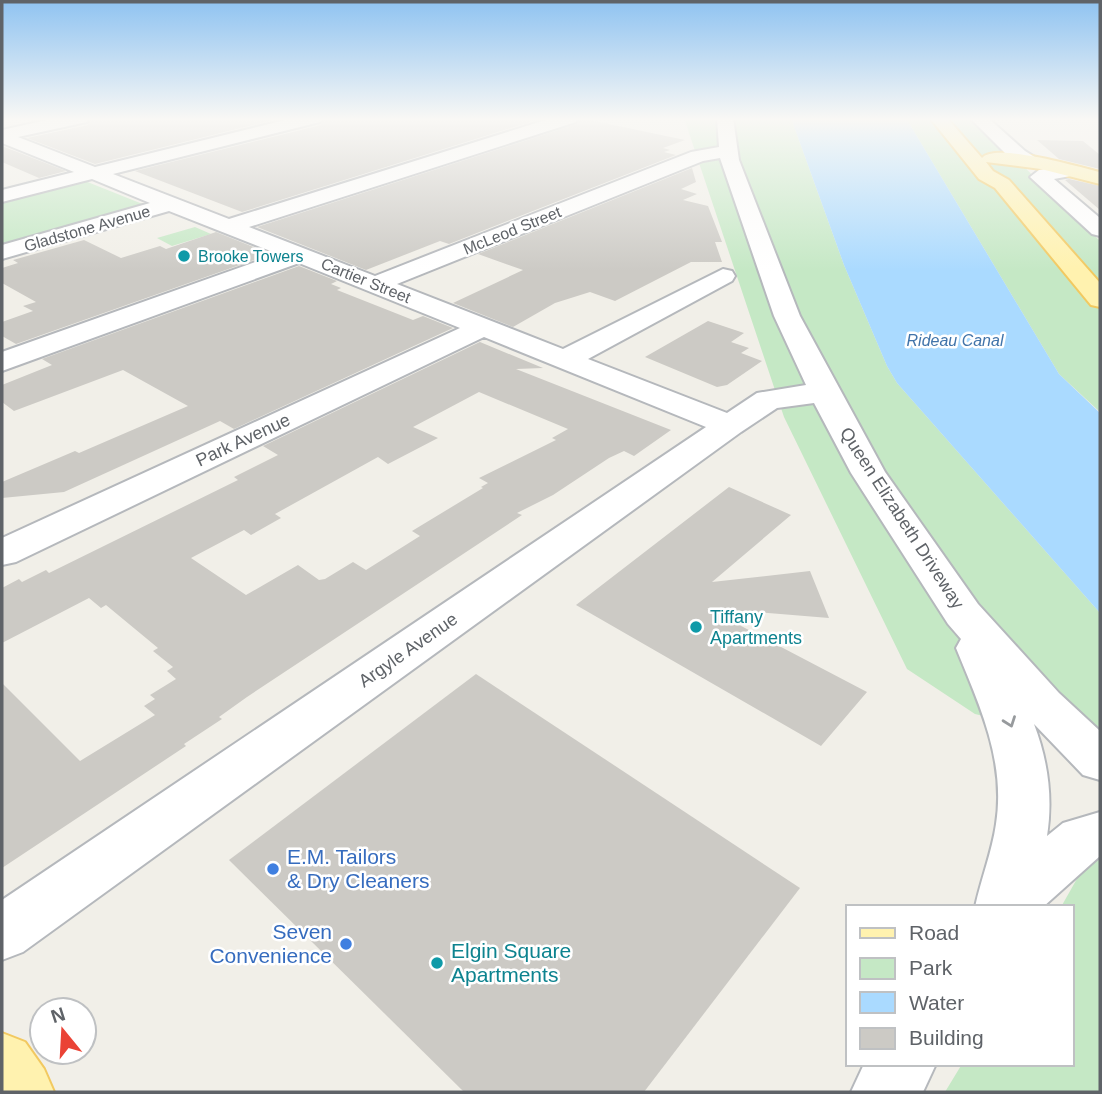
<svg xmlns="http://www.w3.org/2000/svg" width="1102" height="1094" font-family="Arial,sans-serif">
<rect width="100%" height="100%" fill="#f1efe8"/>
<g fill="#c5e8c5">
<path d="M684,118H791L844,265L887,366L897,383L1100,613V744L975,714L907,669L784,417Z"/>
<path d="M906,118H972C1017,158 1057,200 1100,241V412L1059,374Z"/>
<path d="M85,181L145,205L2,246V202Z"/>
<path d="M195,227L211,234L172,246L157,238Z"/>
<path d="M1100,853V1092H945L962,1064H1072V907H1061L1087,861Z"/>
</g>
<path fill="#aadaff" d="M791,118H906L1059,374L1100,413V613L897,383L887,366L844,265Z"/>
<g fill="#cccac5" fill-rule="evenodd">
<path d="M91,118H281L95,164L27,138L88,125Z"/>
<path d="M324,118L355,119L543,118L242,212L135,171L321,125Z"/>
<path d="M580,118L685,140L663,148L670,150L664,152L676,155L449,244L440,241L366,270L257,227L577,124Z"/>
<path d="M1037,140L1083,141L1100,155V169L1059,159Z"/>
<path d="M2,146L66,171L39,178L2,162Z"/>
<path d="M692,168L696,182L681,189L697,194L683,200L708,206L722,242H715L722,262H691L615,301L590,292L555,303L513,327L453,303L523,270L478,254Z"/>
<path d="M1069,179L1100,186V210L1065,180Z"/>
<path d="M216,232L271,254L16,344L2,336V322L33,311L23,306L36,302L2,283V268L18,263L13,260L84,240L121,258L160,246L166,249Z"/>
<path d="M299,266L337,281L331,284L341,288L337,290L413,320L423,316L453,328L234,429L220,421L64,492L2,498V482L75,451L79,453L188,406L123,370L14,411L2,402V385L52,365L42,359Z"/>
<path d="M708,321L744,333L731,342L749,348L741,353L762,361L727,385L717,387L645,357Z"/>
<path d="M484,340L480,342L543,368L516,369L671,430L634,456L624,451L609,458L553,495L517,513L522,515L247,697L219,717L222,719L184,744L186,746L2,868V683L80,761L155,715L144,706L155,699L150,695L176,679L167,671L173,667L153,651L158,648L106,605L101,608L89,598L2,643V588L19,579L22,582L46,570L49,573L238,480L234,477L278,455L263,446ZM479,392L568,429L552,438L556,440L479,478L488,483L481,487L483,488L412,531L420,536L366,570L353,562L325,579L319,580L298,565L246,595L191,558L244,530L251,535L281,518L275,514L378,457L388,464L438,438L413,427Z"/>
<path d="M729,487L791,515L712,582L810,571L829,618L707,608L867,692L821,746L576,605Z"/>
<path d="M476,674L800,888L644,1092H464L229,860Z"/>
</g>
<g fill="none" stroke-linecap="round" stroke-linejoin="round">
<g stroke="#b5b8bc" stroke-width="4">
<g id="minor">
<path d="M56,118H89L87,122L18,137L95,167L293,118H322L320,122L113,174L229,219L552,118H578L576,122L249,227L375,276L691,152L719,147L717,118H733L739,160L800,316L885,472L978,604L1059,693L1100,731V780L1083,775L1034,724C1048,761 1053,798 1047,836L1063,823L1100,812V856L1043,907H975C981,879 992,852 996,824C1006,761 979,704 956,648L961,639L948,624L851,473L814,403L777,408L741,432L23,952L2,960V900L706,427L484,337L16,562L2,565V538L460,328L299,263L2,371V352L278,254L169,211L2,259V245L150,203L92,179L2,202V190L74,172L2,143V130ZM720,158L774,316L806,385L757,393L727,413L588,359L732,281L735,276L732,271L723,269L563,349L397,284L703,161Z"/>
<path d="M970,118H988L1025,151L1041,161L1032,167L1011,159Z"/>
<path d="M1069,165L1079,171L1076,175L1054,179L1100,218V236L1092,234L1030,177L1039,170Z"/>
<path d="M864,1064H936L923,1092H851Z"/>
</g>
</g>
<g stroke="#f2c960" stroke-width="4">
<g id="major">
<path d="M930,118H947L982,158C995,142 1079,167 1100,172V184L1041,169L986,162L993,171L1009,180L1100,283V307L1091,305L995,188L979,179Z"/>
<path d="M2,1033L25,1042L44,1069L54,1092H2Z"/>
</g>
</g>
<use href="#minor" fill="#fff" fill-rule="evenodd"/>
<use href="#major" fill="#fff2af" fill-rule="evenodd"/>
</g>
<defs><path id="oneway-chevron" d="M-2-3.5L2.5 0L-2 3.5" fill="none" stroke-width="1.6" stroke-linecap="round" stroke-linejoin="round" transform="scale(1.75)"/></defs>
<use stroke="#979a9d" href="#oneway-chevron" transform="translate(1010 722) rotate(70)"/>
<linearGradient id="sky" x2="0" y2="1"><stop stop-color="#8fc3f1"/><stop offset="0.44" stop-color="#f9f8f5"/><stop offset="1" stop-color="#f9f8f5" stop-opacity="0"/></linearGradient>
<rect width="1102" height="271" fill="url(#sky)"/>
<g fill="#0f9aa8" stroke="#fff" stroke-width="2.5">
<circle cx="184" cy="256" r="7"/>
<circle cx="696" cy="627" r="7"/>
<circle cx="437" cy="963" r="7"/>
</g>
<g fill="#3f7fe0" stroke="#fff" stroke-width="2.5">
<circle cx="273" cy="869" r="7"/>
<circle cx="346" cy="944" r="7"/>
</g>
<g text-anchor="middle" stroke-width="5" stroke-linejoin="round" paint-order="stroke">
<g font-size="16" fill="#5f6368" stroke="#fff">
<text transform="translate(87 228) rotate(-16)" y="6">Gladstone Avenue</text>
<text transform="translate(512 230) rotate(-22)" y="6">McLeod Street</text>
<text transform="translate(366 280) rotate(22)" y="6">Cartier Street</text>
</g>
<g font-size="16" fill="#0d838f" stroke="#fff" text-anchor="start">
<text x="198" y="262">Brooke Towers</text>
</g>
<g font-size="16" font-style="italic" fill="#4174aa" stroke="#fff">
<text x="955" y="346">Rideau Canal</text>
</g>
<g font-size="18" fill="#5f6368" stroke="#fff">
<text transform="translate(243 440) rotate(-25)" y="6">Park Avenue</text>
<text transform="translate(902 518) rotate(57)" y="6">Queen Elizabeth Driveway</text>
<text transform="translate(408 650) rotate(-35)" y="6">Argyle Avenue</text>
</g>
<g font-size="18" fill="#0d838f" stroke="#fff" text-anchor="start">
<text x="710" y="623">Tiffany<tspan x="710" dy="21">Apartments</tspan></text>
</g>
<g font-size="21" fill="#366cbe" stroke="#fff" text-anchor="start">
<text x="287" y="864">E.M. Tailors<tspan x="287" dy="24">&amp; Dry Cleaners</tspan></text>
<text x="332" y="939" text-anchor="end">Seven<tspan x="332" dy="24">Convenience</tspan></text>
</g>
<g font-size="21" fill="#0d838f" stroke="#fff" text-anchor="start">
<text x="451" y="958">Elgin Square<tspan x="451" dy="24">Apartments</tspan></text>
</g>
</g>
<rect width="1102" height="1094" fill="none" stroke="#5f6368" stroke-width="7"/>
<rect x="846" y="905" width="228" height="161" fill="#ffffff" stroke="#bfc1c3" stroke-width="2"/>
<rect x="860" y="928" width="35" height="10" fill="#fff2af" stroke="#bfc1c3" stroke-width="2"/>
<text x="909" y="940" font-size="21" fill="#5f6368">Road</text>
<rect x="860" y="958" width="35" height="21" fill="#c5e8c5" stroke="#bfc1c3" stroke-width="2"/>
<text x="909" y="975" font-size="21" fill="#5f6368">Park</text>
<rect x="860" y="992" width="35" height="21" fill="#aadaff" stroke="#bfc1c3" stroke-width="2"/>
<text x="909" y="1010" font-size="21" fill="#5f6368">Water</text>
<rect x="860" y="1028" width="35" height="21" fill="#cccac5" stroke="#bfc1c3" stroke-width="2"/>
<text x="909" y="1045" font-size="21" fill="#5f6368">Building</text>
<g transform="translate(63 1031) rotate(342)"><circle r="33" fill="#ffffff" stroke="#bfc1c3" stroke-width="2"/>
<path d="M0-5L12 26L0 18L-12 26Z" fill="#ea4335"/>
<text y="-10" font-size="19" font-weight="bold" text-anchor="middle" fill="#5f6368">N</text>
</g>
</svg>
